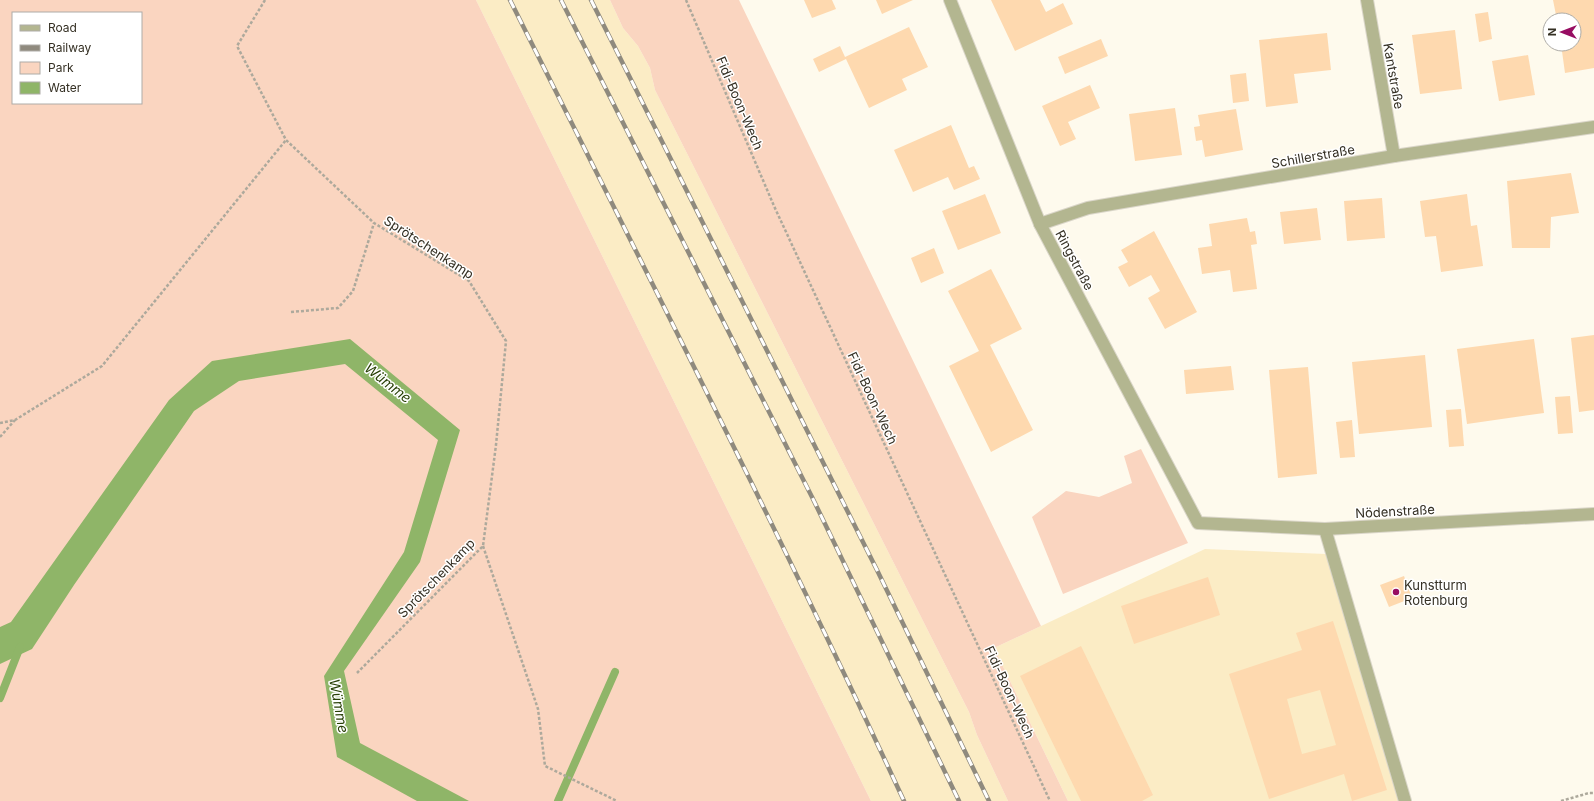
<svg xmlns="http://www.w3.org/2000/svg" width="1594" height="801" font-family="Inter,sans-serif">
<rect width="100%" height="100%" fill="#fefaed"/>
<g fill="#fbecc5">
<path d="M476,0H610L623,28L638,46L650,68L655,90L969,712L977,735L1008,801H871Z"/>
<path d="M1205,549L1326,554L1401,801H1068L994,648Z"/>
</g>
<g fill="#fad5c0" fill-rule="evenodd">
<path d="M0,0H476L871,801H0ZM13,13H141V103H13Z"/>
<path d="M610,0H739L1041,626L994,648L1068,801H1008L977,735L969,712L655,90L650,68L638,46L623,28Z"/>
<path d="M1141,449L1188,543L1063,594L1032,517L1066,491L1099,497L1132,483L1124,456Z"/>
</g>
<path fill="#8fb568" d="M350,339L460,430L420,562L344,671L360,743L469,801H417L337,757L324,676L404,552L438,440L345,364L239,381L194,411L74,585L32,649L0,664V627L11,622L169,400L212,361Z"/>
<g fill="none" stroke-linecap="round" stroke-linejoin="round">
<g stroke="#8fb568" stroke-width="8">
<path d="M0,698L20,647"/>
<path d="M558,801L615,672"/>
</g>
</g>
<g fill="#fed9af" fill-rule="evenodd">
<path d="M804,0H832L836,9L812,18Z"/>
<path d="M876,0H913L882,14Z"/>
<path d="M991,0H1040L1046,12L1063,3L1073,24L1015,51Z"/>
<path d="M1553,0H1594V68L1565,73L1561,44H1574V20H1557Z"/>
<path d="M1488,12L1492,39L1479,42L1475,14Z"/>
<path d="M909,27L928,67L902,79L907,90L869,108L846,59L819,72L813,59L840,46L845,57Z"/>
<path d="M1455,30L1462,89L1420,94L1412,35Z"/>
<path d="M1327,33L1331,70L1294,74L1298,103L1266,107L1259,40Z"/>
<path d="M1101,39L1108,56L1065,74L1058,57Z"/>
<path d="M1528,55L1535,95L1499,101L1492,61Z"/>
<path d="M1246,73L1249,101L1233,103L1230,75Z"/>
<path d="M1090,85L1100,108L1068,122L1076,139L1060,146L1042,106Z"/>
<path d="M1175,108L1182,155L1135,161L1129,114Z"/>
<path d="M1236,109L1243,150L1205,157L1202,140L1196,141L1194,127L1200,126L1198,115Z"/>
<path d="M951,125L969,168L974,166L980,179L954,190L948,177L913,192L894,150Z"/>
<path d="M1571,173L1579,213L1551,217L1550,248H1512L1507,181Z"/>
<path d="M985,194L1001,233L958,250L942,211Z"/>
<path d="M1467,194L1471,226L1477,225L1483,266L1441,272L1436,236L1425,237L1420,201Z"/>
<path d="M1382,198L1385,238L1347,241L1344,201Z"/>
<path d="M1317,208L1321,240L1284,244L1280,212Z"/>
<path d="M1247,218L1250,232L1255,231L1257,244L1251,245L1257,289L1233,292L1230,270L1202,274L1198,248L1212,246L1209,224Z"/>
<path d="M1154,231L1197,312L1165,329L1148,298L1160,291L1151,275L1129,287L1118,267L1128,262L1121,250Z"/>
<path d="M934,248L944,273L921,283L911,258Z"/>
<path d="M991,269L1022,329L990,345L1033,430L991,452L949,366L979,351L948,291Z"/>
<path d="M1594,335V410L1579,412L1571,338Z"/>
<path d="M1534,339L1544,413L1467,424L1457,349Z"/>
<path d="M1425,355L1432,427L1359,434L1352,362Z"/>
<path d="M1231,366L1234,390L1186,394L1184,370Z"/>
<path d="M1308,367L1317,474L1278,478L1269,370Z"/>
<path d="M1570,396L1573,433L1558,434L1555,397Z"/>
<path d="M1461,409L1464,446L1449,447L1446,410Z"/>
<path d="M1352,420L1355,457L1340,458L1336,422Z"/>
<path d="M1404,576L1412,598L1389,607L1380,585Z"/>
<path d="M1208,577L1220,615L1134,644L1121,606Z"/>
<path d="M1333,621L1387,790L1352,801L1344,774L1269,799L1229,674L1302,650L1296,633ZM1320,690L1336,745L1302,754L1287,699Z"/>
<path d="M1081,646L1153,795L1142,801H1081L1020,676Z"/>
</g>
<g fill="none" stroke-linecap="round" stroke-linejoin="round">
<g stroke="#dad6c9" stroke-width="14">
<path id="lane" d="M1325,529L1405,801"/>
</g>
<g stroke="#dad6c9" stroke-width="14">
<g id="street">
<path d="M950,0L1040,224L1198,523L1325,529L1594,514"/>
<path d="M1367,0L1394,156"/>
<path d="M1040,224L1088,208L1394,156L1594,127"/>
</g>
</g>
<g stroke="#ada99c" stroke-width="2.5" stroke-dasharray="3 2" stroke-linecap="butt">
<path d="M265,0L237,46L286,140L374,223L469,281L506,341L496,445L483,546L357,673"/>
<path d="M686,0L774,206L1050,801"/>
<path d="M291,312L338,308L353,291L374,223"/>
<path d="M0,423L15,420L102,366L286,140"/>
<path d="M0,437L15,420"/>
<path d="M483,546L538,709L545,766L617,801"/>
<path d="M1561,801L1589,793H1594"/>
</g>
<use href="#lane" stroke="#b3b690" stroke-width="12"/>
<use href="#street" stroke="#b3b690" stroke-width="12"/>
<g stroke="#8f8a7e" stroke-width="4.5">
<g id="rail">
<path d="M510,0C643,266 779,531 904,801"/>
<path d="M561,0L812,497L959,801"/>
<path d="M591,0L877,570L989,801"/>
</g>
</g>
<use href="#rail" stroke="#fff" stroke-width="3" stroke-dasharray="9" stroke-linecap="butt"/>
</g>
<circle fill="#970d62" stroke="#fff" stroke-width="1.5" cx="1396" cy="592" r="4"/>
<g text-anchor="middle" stroke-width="3" stroke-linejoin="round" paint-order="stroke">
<g font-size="13" fill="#353024" stroke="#fff">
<text transform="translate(1394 76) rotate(80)" y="5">Kantstraße</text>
<text transform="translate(740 103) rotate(67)" y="5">Fidi-Boon-Wech</text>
<text transform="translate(1313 156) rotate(-10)" y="5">Schillerstraße</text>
<text transform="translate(429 247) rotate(33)" y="5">Sprötschenkamp</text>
<text transform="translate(1075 260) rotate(62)" y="5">Ringstraße</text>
<text transform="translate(873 398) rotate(65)" y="5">Fidi-Boon-Wech</text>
<text transform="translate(1395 511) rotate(-3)" y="5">Nödenstraße</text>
<text transform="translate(436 578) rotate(-46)" y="5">Sprötschenkamp</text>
<text transform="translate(1010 692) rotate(65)" y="5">Fidi-Boon-Wech</text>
</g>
<g font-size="13" fill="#353024" stroke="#fff" text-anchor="start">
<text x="1404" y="590">Kunstturm<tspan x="1404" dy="15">Rotenburg</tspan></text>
</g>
<g font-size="14" font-style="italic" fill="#284006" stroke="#fff">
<text transform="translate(388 383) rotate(38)" y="5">Wümme</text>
<text transform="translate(339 706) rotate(80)" y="5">Wümme</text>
</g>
</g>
<rect x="12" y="12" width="130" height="92" fill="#ffffff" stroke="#aeaca7"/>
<rect x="20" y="25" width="20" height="6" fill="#b3b690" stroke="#aeaca7"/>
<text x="48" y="32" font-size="12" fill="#353024">Road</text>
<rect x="20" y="45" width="20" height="6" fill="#8f8a7e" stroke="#aeaca7"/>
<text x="48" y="52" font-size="12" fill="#353024">Railway</text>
<rect x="20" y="62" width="20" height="12" fill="#fad5c0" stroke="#aeaca7"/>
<text x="48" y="72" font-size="12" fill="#353024">Park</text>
<rect x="20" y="82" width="20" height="12" fill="#8fb568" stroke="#aeaca7"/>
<text x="48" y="92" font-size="12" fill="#353024">Water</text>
<g transform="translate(1562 32) rotate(270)"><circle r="19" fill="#ffffff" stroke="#aeaca7"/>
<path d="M0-3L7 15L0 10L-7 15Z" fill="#970d62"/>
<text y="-6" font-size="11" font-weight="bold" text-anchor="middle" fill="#353024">N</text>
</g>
</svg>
